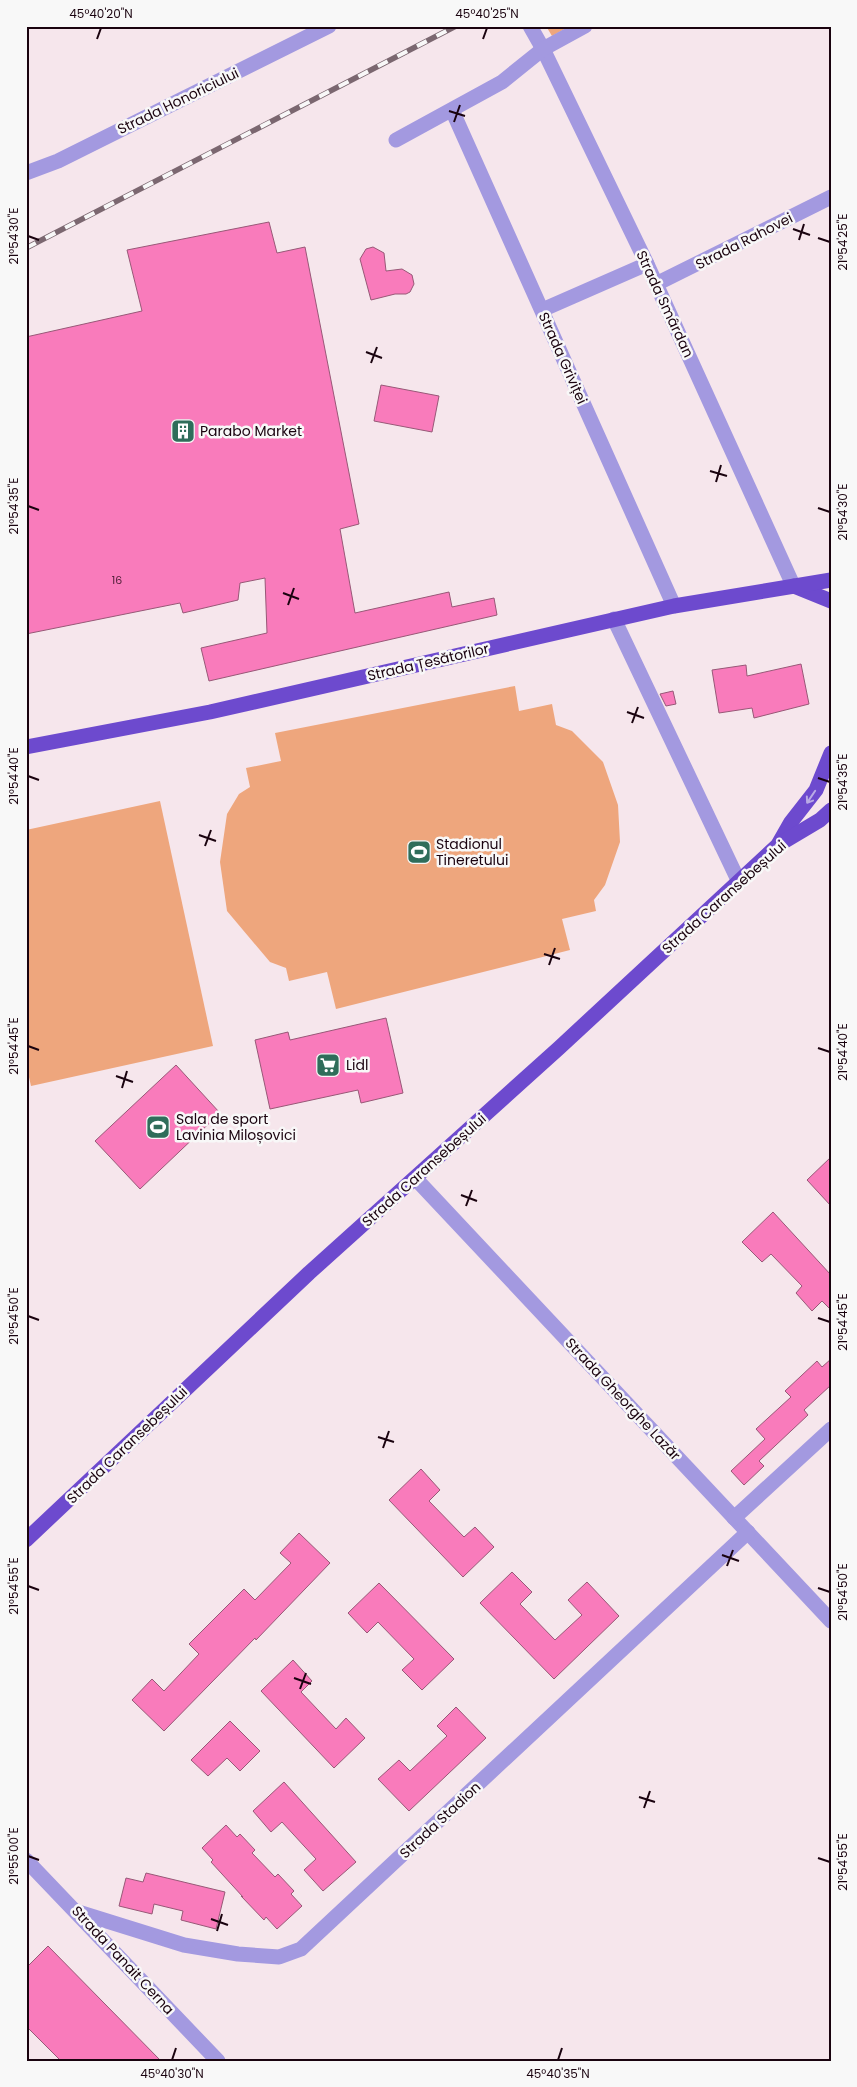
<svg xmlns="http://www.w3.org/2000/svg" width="857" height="2087" font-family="Poppins,sans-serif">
<rect width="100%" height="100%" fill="#f6e6ec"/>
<g fill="#eea67d">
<path d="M546,26H570L552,36Z"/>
<path d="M515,686L519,711L552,704L556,725L572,731L603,762L618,805L620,842L605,885L594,900L596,911L562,919L570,950L336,1009L327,972L289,981L286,968L270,962L227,911L220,862L227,814L239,794L250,787L246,768L281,761L275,733Z"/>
<path d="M160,801L213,1046L31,1086L26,1064V830Z"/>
</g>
<g fill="#f97bbb" stroke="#985877">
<path d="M269,222L277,253L305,247L359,524L340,529L355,613L449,592L452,607L494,598L497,615L209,681L201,648L267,633L265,578L240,583L238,600L183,613L180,603L26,634V337L142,311L127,250Z"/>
<path d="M373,247L384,253L386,271L402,269L412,275L414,284L410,292L406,294H395L371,300L360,259L366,249Z"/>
<path d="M381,385L439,396L432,432L374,421Z"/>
<path d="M801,664L809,704L754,718L752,708L719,713L712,670L746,665L747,676Z"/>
<path d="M673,691L676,704L666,706L660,694Z"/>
<path d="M386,1018L403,1093L361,1103L358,1090L270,1109L255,1040L288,1032L290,1040Z"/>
<path d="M176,1065L220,1113L140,1189L95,1141Z"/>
<path d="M831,1157V1206L807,1180Z"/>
<path d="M773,1212L831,1275V1310L822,1301L812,1311L796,1293L802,1286L771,1254L762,1262L742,1242Z"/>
<path d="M831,1359V1385L804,1410L808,1415L759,1461L764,1466L744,1485L731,1471L765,1439L756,1429L791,1397L785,1391L817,1361L822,1367Z"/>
<path d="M421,1469L440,1490L429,1501L464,1537L475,1527L494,1547L463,1577L389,1500Z"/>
<path d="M299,1533L330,1563L256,1640L255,1638L164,1731L132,1700L152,1679L164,1691L199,1654L189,1644L244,1589L255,1600L291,1563L280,1553Z"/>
<path d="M512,1572L532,1592L520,1604L555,1640L582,1615L568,1600L587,1582L619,1616L554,1679L480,1603Z"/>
<path d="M379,1583L454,1659L422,1690L402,1670L414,1659L378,1622L367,1633L348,1613Z"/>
<path d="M293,1660L312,1681L301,1692L336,1729L346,1718L365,1738L334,1768L261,1691Z"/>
<path d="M456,1707L486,1738L409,1811L378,1779L399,1760L410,1771L447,1736L437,1726Z"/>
<path d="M230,1721L260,1751L240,1771L227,1758L208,1776L191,1760Z"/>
<path d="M284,1782L356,1862L323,1891L304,1870L316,1859L282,1822L271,1832L253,1811Z"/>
<path d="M226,1825L237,1837L240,1834L255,1850L252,1853L275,1877L278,1874L294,1891L291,1894L302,1906L277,1929L266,1917L264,1920L241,1896L243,1897L211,1862L213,1860L202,1848Z"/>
<path d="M146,1873L225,1892L216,1929L181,1920L183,1911L154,1904L152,1914L119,1906L126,1878L143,1882Z"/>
<path d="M48,1946L161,2061H61L26,2026V1968Z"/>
</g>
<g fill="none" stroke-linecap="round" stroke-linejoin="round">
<g stroke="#a399e0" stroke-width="15">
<path d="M530,26L543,49L647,264L793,585"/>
<path d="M452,110L674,606"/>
<path d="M396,140L502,82L543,49L585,26"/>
<path d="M26,173L58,161L329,26"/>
<path d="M656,284L831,197"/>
<path d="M542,310L647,264"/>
<path d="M614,619L739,882"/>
<path d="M415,1178L831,1621"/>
<path d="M734,1518L831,1429"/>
<path d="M26,1860L218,2061"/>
<path d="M78,1912L184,1945L238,1954L279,1957L301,1949L748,1532"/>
</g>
<g stroke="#6d4ace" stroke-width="15">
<path d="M794,586L831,601"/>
<path d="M26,747L210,712L674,606L831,580"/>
<path d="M779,843L791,822L816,790L831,753"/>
<path d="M26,1540L309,1273L559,1048L778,845L820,820L831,810"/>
</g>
<g stroke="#7b6770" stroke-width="5.5">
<path id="rail" d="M26,248L456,26"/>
</g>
<use href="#rail" stroke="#f8f8f8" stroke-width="4" stroke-dasharray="11" stroke-linecap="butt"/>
</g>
<defs><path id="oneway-shaft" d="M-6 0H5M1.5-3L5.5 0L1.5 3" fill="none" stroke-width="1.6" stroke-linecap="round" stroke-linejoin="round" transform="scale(1.25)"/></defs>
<use stroke="#b9aae5" href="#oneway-shaft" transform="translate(811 797) rotate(124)"/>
<path fill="none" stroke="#1a030f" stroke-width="2" d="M97,39L101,28M483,39L487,28M449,111L465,116M454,122L460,105M793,229L810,235M28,236L39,240M818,238L830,242M799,240L804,224M366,352L382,358M371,363L377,347M710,471L727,476M716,482L721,465M28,506L39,510M818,508L830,512M283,593L299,599M288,605L294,588M627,712L644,718M632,723L638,707M28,776L39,780M818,778L830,782M199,835L216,841M205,846L211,830M544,954L560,959M549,965L555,948M28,1046L39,1050M818,1048L830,1052M116,1076L133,1082M122,1088L127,1071M461,1195L477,1201M466,1206L472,1190M28,1316L39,1320M818,1318L830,1322M378,1437L394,1442M383,1448L389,1431M722,1555L739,1561M727,1566L733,1550M28,1586L39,1590M818,1588L830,1592M294,1678L311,1684M300,1689L306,1673M639,1797L655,1802M644,1808L650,1791M28,1856L39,1860M818,1858L830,1862M211,1919L228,1925M217,1931L222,1914M172,2060L176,2048M558,2060L562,2048"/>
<defs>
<g id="building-square" transform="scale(1.25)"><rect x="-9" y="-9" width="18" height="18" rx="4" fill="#2f6d5a" stroke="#f8f8f8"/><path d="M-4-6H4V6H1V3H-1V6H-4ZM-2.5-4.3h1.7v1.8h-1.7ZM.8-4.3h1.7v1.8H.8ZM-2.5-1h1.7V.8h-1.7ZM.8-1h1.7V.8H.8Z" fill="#fff"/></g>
<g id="stadium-square" transform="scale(1.25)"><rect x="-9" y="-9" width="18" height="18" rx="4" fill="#2f6d5a" stroke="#f8f8f8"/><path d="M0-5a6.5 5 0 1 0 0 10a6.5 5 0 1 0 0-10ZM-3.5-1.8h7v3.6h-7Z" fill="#fff"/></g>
<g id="supermarket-square" transform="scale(1.25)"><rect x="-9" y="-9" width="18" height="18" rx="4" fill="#2f6d5a" stroke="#f8f8f8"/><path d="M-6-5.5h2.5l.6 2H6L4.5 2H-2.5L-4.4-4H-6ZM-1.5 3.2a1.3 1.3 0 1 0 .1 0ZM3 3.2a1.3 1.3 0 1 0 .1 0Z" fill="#fff"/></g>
</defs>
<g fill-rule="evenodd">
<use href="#building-square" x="183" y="431"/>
<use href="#stadium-square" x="419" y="852"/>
<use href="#supermarket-square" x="328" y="1065"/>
<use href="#stadium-square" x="158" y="1127"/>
</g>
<g text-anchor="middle" stroke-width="5" stroke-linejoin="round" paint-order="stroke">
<g font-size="11" fill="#52213a">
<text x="117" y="584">16</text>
</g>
<g font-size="14" fill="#1a030f" stroke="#f8f8f8">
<text transform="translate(178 101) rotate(-26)" y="5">Strada Honoriciului</text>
<text transform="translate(744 241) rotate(-27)" y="5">Strada Rahovei</text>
<text transform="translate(665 304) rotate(65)" y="5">Strada Smârdan</text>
<text transform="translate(563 358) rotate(66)" y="5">Strada Griviței</text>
<text transform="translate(428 662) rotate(-13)" y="5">Strada Țesătorilor</text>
<text transform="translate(724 897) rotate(-42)" y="5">Strada Caransebeșului</text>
<text transform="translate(424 1170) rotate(-42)" y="5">Strada Caransebeșului</text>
<text transform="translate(623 1399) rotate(47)" y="5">Strada Gheorghe Lazăr</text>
<text transform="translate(127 1445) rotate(-44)" y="5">Strada Caransebeșului</text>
<text transform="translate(440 1820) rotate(-43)" y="5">Strada Stadion</text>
<text transform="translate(123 1960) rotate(47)" y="5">Strada Panait Cerna</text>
</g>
<g font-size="14" fill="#1a030f" stroke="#f8f8f8" text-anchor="start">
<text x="200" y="436">Parabo Market</text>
<text x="436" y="849">Stadionul<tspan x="436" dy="16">Tineretului</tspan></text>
<text x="346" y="1070">Lidl</text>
<text x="176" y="1124">Sala de sport<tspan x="176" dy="16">Lavinia Miloșovici</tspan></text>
</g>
</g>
<rect width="857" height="2087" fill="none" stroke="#f8f8f8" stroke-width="55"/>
<rect x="28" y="28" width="802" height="2032" fill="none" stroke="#1a030f" stroke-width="2"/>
<g font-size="12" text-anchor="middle" fill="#1a030f">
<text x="101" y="18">45°40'20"N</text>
<text x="487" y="18">45°40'25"N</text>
<text transform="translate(14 236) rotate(-90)" y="4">21°54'30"E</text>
<text transform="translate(843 242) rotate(-90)" y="4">21°54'25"E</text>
<text transform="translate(14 506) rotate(-90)" y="4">21°54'35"E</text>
<text transform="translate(843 512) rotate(-90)" y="4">21°54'30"E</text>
<text transform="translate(14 776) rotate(-90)" y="4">21°54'40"E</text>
<text transform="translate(843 782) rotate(-90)" y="4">21°54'35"E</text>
<text transform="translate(14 1046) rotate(-90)" y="4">21°54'45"E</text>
<text transform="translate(843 1052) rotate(-90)" y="4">21°54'40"E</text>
<text transform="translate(14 1316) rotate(-90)" y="4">21°54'50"E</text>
<text transform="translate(843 1322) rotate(-90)" y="4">21°54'45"E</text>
<text transform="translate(14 1586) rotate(-90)" y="4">21°54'55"E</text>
<text transform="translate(843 1592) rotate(-90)" y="4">21°54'50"E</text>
<text transform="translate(14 1856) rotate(-90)" y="4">21°55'00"E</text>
<text transform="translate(843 1862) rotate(-90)" y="4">21°54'55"E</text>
<text x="172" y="2078">45°40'30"N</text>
<text x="558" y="2078">45°40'35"N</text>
</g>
</svg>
